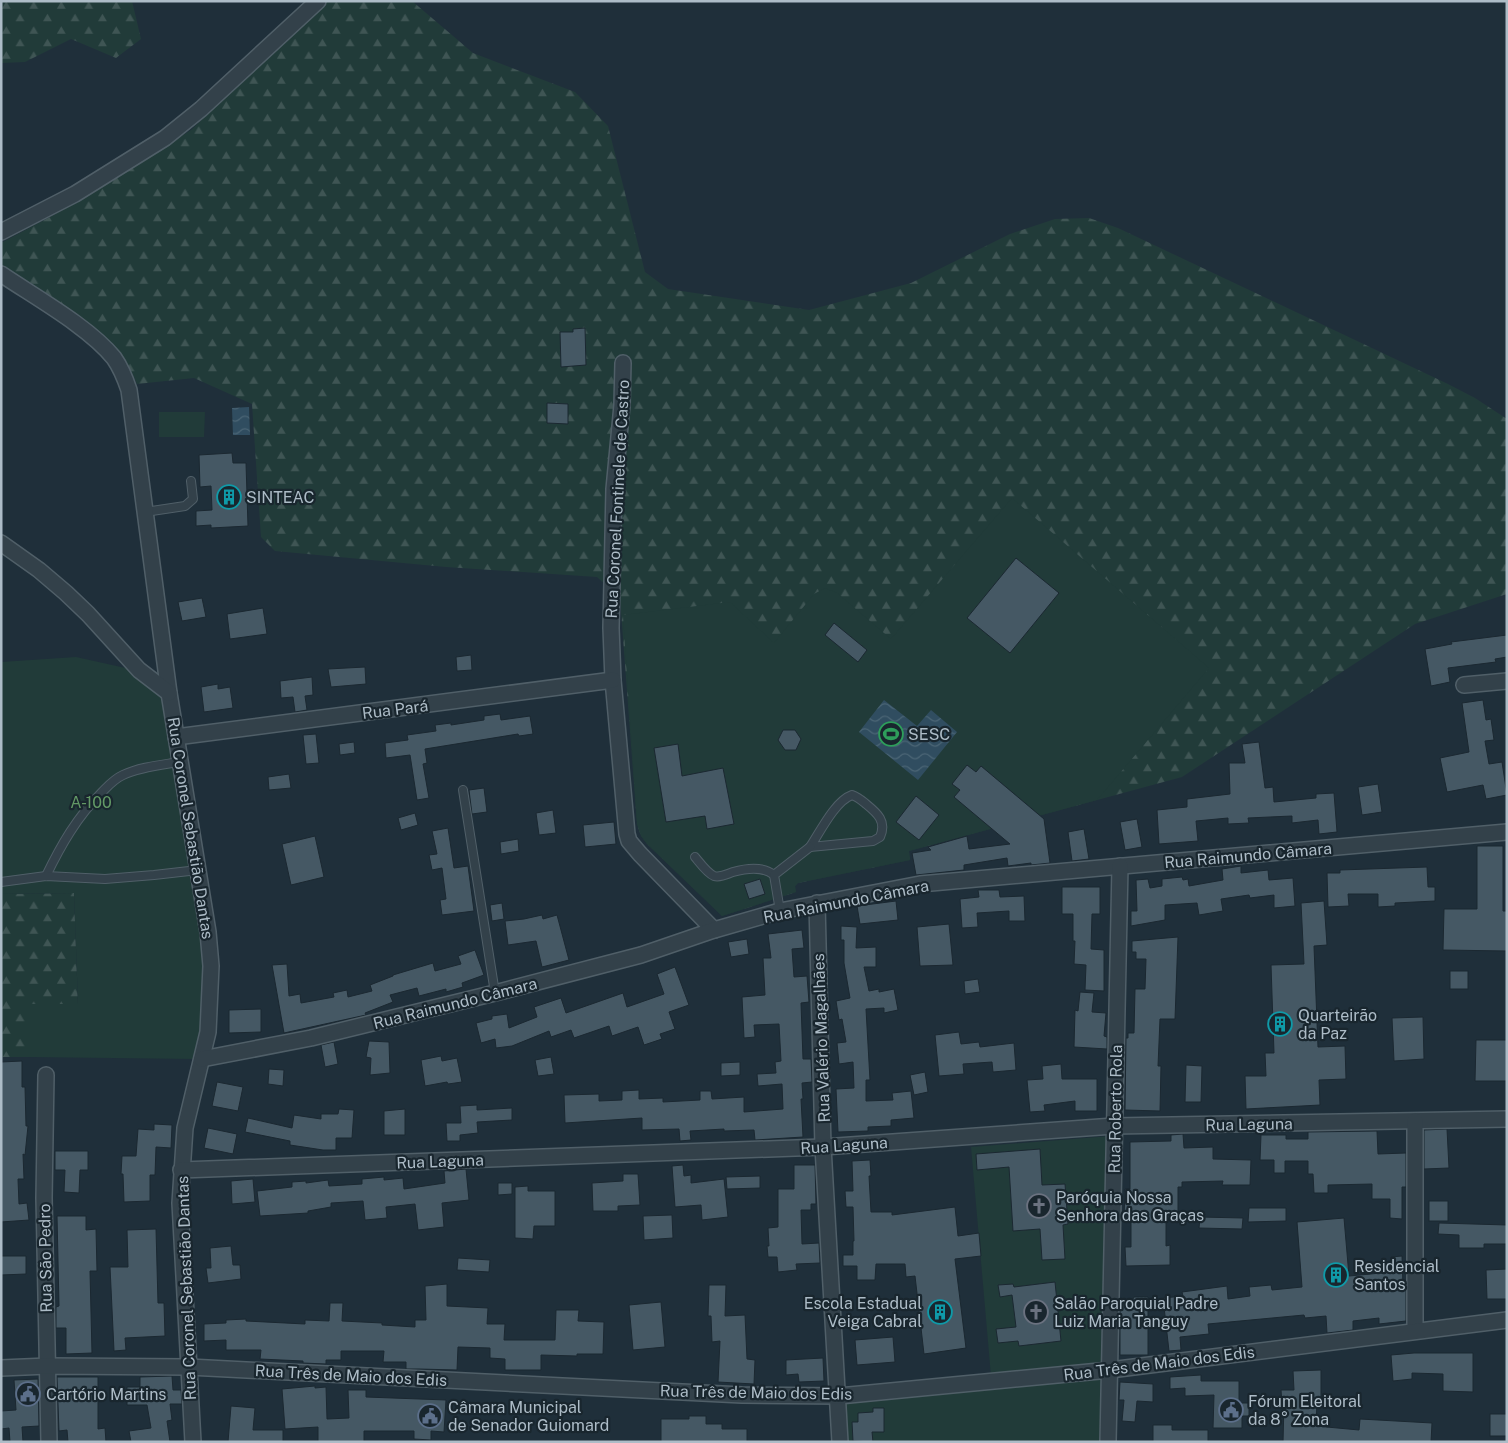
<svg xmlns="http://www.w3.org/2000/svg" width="1508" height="1443" font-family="'Public Sans',sans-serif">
<defs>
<pattern id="forest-firs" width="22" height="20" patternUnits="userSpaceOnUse" patternTransform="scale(1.25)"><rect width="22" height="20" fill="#213b39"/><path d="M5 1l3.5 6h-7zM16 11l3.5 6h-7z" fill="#3f5554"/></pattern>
<pattern id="water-waves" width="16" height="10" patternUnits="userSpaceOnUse" patternTransform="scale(1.25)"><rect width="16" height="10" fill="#304d60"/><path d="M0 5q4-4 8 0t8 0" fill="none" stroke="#4b6575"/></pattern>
</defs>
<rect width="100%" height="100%" fill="#1f2f3a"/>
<g fill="url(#forest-firs)">
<path d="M1,1H132L141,39L116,58L71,39L25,62L1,63Z"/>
<path d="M327,1H412L473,53L575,92L608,126L645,272L668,289L809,310L911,283L1010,234L1055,219L1089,218L1118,228L1448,384L1475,398L1507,419V594L1415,624L1182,777L909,851L910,860L798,883L795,886L796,892L722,916L647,844L641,836L637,824L620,598L597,577L446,567L275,551L261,537L252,404L194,378L137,384C117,331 47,295 1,264V243L82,200L191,130Z"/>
<path d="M74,893L78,1005L27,1004V1057H1V894Z"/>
</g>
<g fill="#213b39">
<path d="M159,412H205L204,437H159Z"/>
<path d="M1012,498L1209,668L1097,800L909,851L910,860L798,883L795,886L796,892L722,916L647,844L641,836L637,824L623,615L730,602L774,643L814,594L825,588L837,593L891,639Z"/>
<path d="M76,657L130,669L165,696L204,956L201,1035L196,1059L27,1057V1004H78L74,893L1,894V662Z"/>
<path d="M1111,1136L1104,1365L991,1376L971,1147Z"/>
<path d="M1103,1376L1102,1442H843L842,1401Z"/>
</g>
<g fill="url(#water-waves)">
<path d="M249,407L250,435H233L232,408Z"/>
<path d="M884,700L917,726L931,710L957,732L918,780L859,732Z"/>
</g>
<g fill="#455864" stroke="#1b2831">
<path d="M585,328L586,365L561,367L560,332H573V329Z"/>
<path d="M547,403L568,404V424L547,423Z"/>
<path d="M232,453L233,463H246L248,526L211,528V525L196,526V511L212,510L211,486L200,487L199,455Z"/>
<path d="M1016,558L1059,593L1010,653L967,618Z"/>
<path d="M202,598L206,617L182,621L178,602Z"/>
<path d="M263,608L267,634L230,639L227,614Z"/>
<path d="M834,623L867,650L858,662L825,635Z"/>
<path d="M1507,635V657L1495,659L1496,662L1448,668L1450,682L1431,686L1425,649L1452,644L1451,642Z"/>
<path d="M471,655L472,670L457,671L456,657Z"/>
<path d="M365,667L366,684L331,687L328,669Z"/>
<path d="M312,677L313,695L305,696L307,710L295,712L293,697L281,698L280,681Z"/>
<path d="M218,684V689L230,687L233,708L204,712L201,687Z"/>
<path d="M1483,700L1486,720L1491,719L1494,740L1485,741L1489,764L1502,762L1507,795L1486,799L1483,785L1447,792L1440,758L1469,752L1462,703Z"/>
<path d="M500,714L501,720L530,716L533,734L519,736L518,734L425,749L427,763L423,764L429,798L417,800L410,755L386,758L385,743L408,740L407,735L436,731L435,725L451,723V725L484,720V716Z"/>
<path d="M783,730H795L801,739L796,750H785L778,740Z"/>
<path d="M316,734L319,763L306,764L303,735Z"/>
<path d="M354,742L355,753L340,755L339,744Z"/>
<path d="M1259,742L1265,788L1273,787L1274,802L1316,798V794L1334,793L1337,832L1319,834L1318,820L1292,823V816L1248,818L1249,823L1228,824V818L1196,821L1198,841L1159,844L1157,810L1187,807V799L1230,794L1229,763H1245L1242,744Z"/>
<path d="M678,744L682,776L723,768L734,824L707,829L705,816L666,822L654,748Z"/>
<path d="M967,765L976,772L981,766L1044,819L1050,863L1031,865V863L1008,866L1007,858L964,865V870L916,875L912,853L931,850L928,847L967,836L969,849L1010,844L954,797L960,790L952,784Z"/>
<path d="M289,774L291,788L269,790L268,777Z"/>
<path d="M1378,784L1382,812L1362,815L1358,787Z"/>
<path d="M484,788L487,812L472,814L469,790Z"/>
<path d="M916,796L939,815L919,840L896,822Z"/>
<path d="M553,810L556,833L539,835L536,813Z"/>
<path d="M415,813L418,825L401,830L398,818Z"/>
<path d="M1137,819L1142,847L1125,850L1120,822Z"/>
<path d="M614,822L616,844L585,847L583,825Z"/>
<path d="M448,828L454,868L468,866L474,911L442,915L440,900L446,899L442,868L432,870L429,855L437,854L432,831Z"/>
<path d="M1084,829L1089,859L1072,861L1068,832Z"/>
<path d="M315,836L324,877L291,885L282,844Z"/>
<path d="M518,839L519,851L501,854L500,842Z"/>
<path d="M1477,846H1503V911H1507V951L1443,950L1444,909H1477Z"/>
<path d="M1241,866V873L1268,870L1269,880L1293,878L1295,906L1274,908V895L1250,898L1249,895L1221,899L1223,911L1199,915L1197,903L1165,905V920L1131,926V911H1137L1136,880L1148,879L1150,888L1162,886V879L1182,877L1183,880L1188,879L1189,886L1223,880L1222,869Z"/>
<path d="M1427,867L1428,887H1435V901L1395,903V906L1378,907V894H1348L1349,906L1328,907L1327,873H1340V870Z"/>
<path d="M760,879L765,894L749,899L744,884Z"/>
<path d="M1062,887H1100V914H1092L1091,949L1104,950V991L1085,990L1086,965L1074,964L1075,941H1073V914H1062Z"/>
<path d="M978,890H999L1000,897L1024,896L1025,921H1009V911L977,913L978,927L962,928L960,899L979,897Z"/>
<path d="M896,901L898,920L860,924L857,906Z"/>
<path d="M1324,901L1327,945L1314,946L1318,1047L1345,1046L1346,1079L1319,1080L1320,1105L1246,1109L1245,1076H1266L1265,1053H1274L1271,965L1304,964L1301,903Z"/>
<path d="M502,903L504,919L492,921L490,905Z"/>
<path d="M542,915L543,919L557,915L569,960L542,967L536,941L508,945L505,921L524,919Z"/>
<path d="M949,924L953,965L920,966L917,927Z"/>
<path d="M841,926L857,927L856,948L876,947V967H864L869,991L879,989V992L894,989L898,1010L884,1013V1008L866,1009L870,1080H866V1101L893,1100L892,1093L911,1091L914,1118L891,1120V1126L868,1127V1131L838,1132L836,1089L854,1088L853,1062L839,1064L837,1043L846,1042L842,1019L839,1020L836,1001L850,998L844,963V940H841Z"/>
<path d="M802,930L804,948L792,949L794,977L807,976L809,1002L801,1003L803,1059H811L812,1082L802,1083L803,1099H801L803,1137L755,1140L754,1130L724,1131V1129L690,1131L691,1140L680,1141L679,1129L642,1130V1118L565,1123L564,1095L599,1094V1101L622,1100V1091L639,1090V1099L663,1098V1102L700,1100V1091H711L712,1099L744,1097V1112L783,1109L782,1084L758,1086L757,1074L776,1073L775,1062L781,1061L779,1024L754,1025L755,1037L744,1038L742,997L765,995L763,958H771L768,934Z"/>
<path d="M1178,937L1175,1019H1160L1158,1066H1161L1160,1111L1125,1110L1126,1038H1128V1033H1134L1135,989H1145L1146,959H1136V952H1132V941Z"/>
<path d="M747,939L749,954L731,957L728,942Z"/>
<path d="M475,950L484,975L462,983L463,987L446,992V989L419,996L417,988L390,995L393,1002L365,1013L366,1015L284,1033L272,965L287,964L289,996L300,994L301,1003L334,997L333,993L347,990L348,997L372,991L370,985L393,976V975L433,963L435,971L461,964L458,956Z"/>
<path d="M675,967L689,1005L669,1012L675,1029L660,1034L662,1039L644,1045L638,1027L612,1036L609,1026L574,1038L571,1030L551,1037L549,1031L512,1046L496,1048L495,1039L481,1043L476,1023L492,1019V1016L507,1014L509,1028L537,1017L534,1007L561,998L566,1013L623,993L627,1007L664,994L657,974Z"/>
<rect x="1450" y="971" width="18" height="18"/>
<path d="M978,979L980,992L965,994L964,981Z"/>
<path d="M1080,992L1094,993L1092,1012L1106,1013L1104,1036L1107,1037V1049L1074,1047L1075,1010L1078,1011Z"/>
<path d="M261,1009V1032L229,1033V1010Z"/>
<path d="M1423,1017L1424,1059L1394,1061L1392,1018Z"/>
<path d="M959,1032L961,1044L979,1042L980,1047L1014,1043L1016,1070L993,1072L992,1062L963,1064L964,1074L939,1076L935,1035Z"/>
<path d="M1476,1040H1507V1081H1475Z"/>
<path d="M369,1041L389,1042L390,1073L370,1075L371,1058L366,1057Z"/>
<path d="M334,1042L338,1064L325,1067L321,1045Z"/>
<path d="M441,1056L442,1061L457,1058L462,1082L448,1084L447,1082L425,1086L421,1060Z"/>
<path d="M551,1057L554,1074L538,1076L535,1060Z"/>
<path d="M22,1061V1087H25L26,1126H28L25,1155L23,1154L24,1179H18L19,1204L27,1203L29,1220L1,1222V1062Z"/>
<path d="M740,1062V1075L721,1076V1063Z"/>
<path d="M1061,1064L1062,1079H1097V1111H1075V1101L1044,1105L1045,1111L1030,1112L1027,1080L1043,1079L1042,1066Z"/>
<path d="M1186,1065L1202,1066L1201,1102H1185Z"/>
<path d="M269,1069L284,1070L283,1086L268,1084Z"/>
<path d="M925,1072L928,1092L914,1095L910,1075Z"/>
<path d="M217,1082L243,1087L238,1111L212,1106Z"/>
<path d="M477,1105V1110L512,1108V1120L477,1122L478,1133L460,1135V1141H447L446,1123H461L460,1106Z"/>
<path d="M339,1109L354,1110L352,1138H336V1150H323L290,1145V1141L245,1132L248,1118L292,1128L294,1115L321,1119V1114H338Z"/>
<path d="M405,1109V1135H384V1111Z"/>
<path d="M154,1124L172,1125L171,1148L156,1147L155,1175H150V1201L124,1202L123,1174H121L122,1156H136L138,1129L154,1130Z"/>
<path d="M208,1128L237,1134L233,1154L204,1148Z"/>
<path d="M1447,1129L1449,1168L1424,1169V1130Z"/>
<path d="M1377,1131L1378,1154L1406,1153V1187H1402V1219L1390,1218V1199H1372V1184L1328,1185V1193H1314L1313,1174H1308V1161H1285V1173H1274V1160H1260L1261,1135H1286V1139H1308V1132Z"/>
<path d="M1183,1134L1184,1148L1213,1147V1159L1251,1160L1250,1185H1222L1223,1181L1182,1182V1187H1178V1218H1166V1246L1170,1245V1265L1126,1266L1125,1247H1131V1218L1124,1217L1125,1189H1130V1142L1171,1141V1135Z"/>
<path d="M1040,1149L1042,1185L1065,1184L1068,1224L1063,1225L1065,1259L1042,1260L1040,1229L1013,1231L1009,1167L977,1170L976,1154Z"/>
<path d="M55,1151H88V1170H80L79,1193L64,1192L65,1170H55Z"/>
<path d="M870,1160L871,1176H869L871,1212H892V1215L955,1207L958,1236L979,1233L981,1256L955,1259L966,1348L924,1354L915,1276L906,1277L905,1264H876L875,1280H857V1266H843V1255H853V1241H854L853,1207H846L845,1191H853L852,1161Z"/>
<path d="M683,1165L684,1176L691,1175V1183L724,1179L728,1217L702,1220L701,1205L675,1207L672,1166Z"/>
<path d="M794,1165H815L816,1204H811V1210H801L802,1244L819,1243L820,1263L796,1264L797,1270L778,1272L777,1257H768L767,1246H769L768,1228L778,1227V1189H794Z"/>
<path d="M466,1169L469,1200L442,1203L444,1227L418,1230L415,1204L386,1207L387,1218L365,1220L363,1201L331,1203V1207L308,1211V1213L260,1216L257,1191L292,1187V1182L306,1181V1183L328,1180L329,1186L362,1184V1179L384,1177V1180L403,1178L404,1189L445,1183L444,1171Z"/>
<path d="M623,1174H638L640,1205L618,1206V1211H593L592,1183L623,1181Z"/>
<path d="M760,1176V1188L727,1189L726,1177Z"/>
<path d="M253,1179L255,1202L232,1204L231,1181Z"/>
<path d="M498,1183H512V1194L498,1195Z"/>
<path d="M528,1186V1191H555V1226H534L533,1239L515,1238V1187Z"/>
<rect x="1429" y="1201" width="19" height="20"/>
<path d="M1249,1208H1286V1221L1248,1222Z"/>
<path d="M672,1215L673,1238L644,1240L643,1216Z"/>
<path d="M57,1216H86V1230L96,1229L97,1271H90L92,1353L66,1354V1328H56V1307L59,1306Z"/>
<path d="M1200,1217L1243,1218L1242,1229L1199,1228Z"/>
<path d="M1344,1218L1349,1276L1392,1272L1391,1257L1402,1256L1403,1288L1406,1287V1321L1379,1324V1318L1353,1321V1330L1327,1333L1326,1316L1305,1318L1304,1315L1208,1324L1209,1334L1180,1337L1181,1350L1169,1351L1163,1298L1183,1296L1182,1292L1227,1286L1228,1299L1250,1296L1249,1287L1271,1285L1272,1290L1302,1287L1297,1222Z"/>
<path d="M1439,1223L1507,1225V1244H1484V1248H1459V1235L1438,1234Z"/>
<path d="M156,1229L158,1303H164L165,1336L125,1338L126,1350L114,1351L110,1267H128L127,1230Z"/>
<path d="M231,1246L233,1265H240L241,1279L208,1283L206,1268H211L210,1248Z"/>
<path d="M1,1256H26V1274L1,1275Z"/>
<path d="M458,1258L490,1260L489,1272L457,1270Z"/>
<path d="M1507,1269V1299H1487L1486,1270Z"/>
<path d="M1055,1282L1061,1341L1019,1346L1018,1341L998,1343L996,1329L1016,1327L1012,1295L1000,1297L998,1285L1013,1284L1014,1287Z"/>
<path d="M447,1284V1306L488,1308L487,1324H505L504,1340H555L556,1310H579L578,1321L604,1322L603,1354H577V1356L541,1355V1370H505V1359L490,1358V1348L458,1347L457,1370L419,1369H406V1362H383L384,1351H341V1360H326V1364L303,1363V1361L260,1359L261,1350H226V1340L204,1341V1324L226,1323V1320L246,1319V1321L305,1324V1320L329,1321L330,1303H343L342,1321L382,1323V1325L415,1327V1320H426L425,1286Z"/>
<path d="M709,1285H726L725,1316L745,1315L747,1359L755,1360L754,1384L718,1382L720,1341L712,1342L711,1316H708Z"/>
<path d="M1134,1297H1148V1355H1120V1301H1132Z"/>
<path d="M661,1302L665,1347L633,1350L629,1305Z"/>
<path d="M893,1337L895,1362L857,1365L855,1340Z"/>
<path d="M1414,1353H1473V1392L1443,1391V1374L1412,1373V1379L1393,1381L1391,1355Z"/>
<path d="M823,1358L824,1381L799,1382L798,1374L786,1375V1360Z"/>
<path d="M1321,1370V1402H1317L1316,1426L1359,1430L1360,1419L1432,1423L1431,1442H1283L1284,1403L1282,1404L1281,1390H1294L1293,1371Z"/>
<path d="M1201,1375V1381H1239V1403H1249V1416H1242V1428H1213L1214,1395L1185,1396V1388L1170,1389V1377Z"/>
<path d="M172,1376L173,1390H181L182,1404H170L172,1420L167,1421L170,1442H131L129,1431L151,1428L147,1405H127V1387H140V1377Z"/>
<path d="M57,1377H98V1429L105,1428L106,1442H68L67,1430L59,1431Z"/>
<path d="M38,1379L39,1426L22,1427L23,1442H10L9,1428L1,1429V1411L16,1410L14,1380Z"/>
<path d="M1120,1382L1153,1384V1402L1137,1401L1135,1422L1122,1421L1124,1400H1119Z"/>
<path d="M315,1386V1388L326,1387L327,1419L349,1418L348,1390H366V1397L446,1400L444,1432L431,1431V1440L414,1439V1431H364V1442H318V1427L285,1429L282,1389Z"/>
<path d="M231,1406L255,1408L253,1430H283V1442H228Z"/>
<path d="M873,1408H884V1432H872L873,1442L853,1441L852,1422H858V1413L873,1412Z"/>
<rect x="1490" y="1414" width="17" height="22"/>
<path d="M689,1416H706V1424H722V1429H747V1442H661V1419H689Z"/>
<path d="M1153,1425H1172V1430H1208V1442H1153Z"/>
</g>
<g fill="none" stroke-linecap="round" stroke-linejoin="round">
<g stroke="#505f68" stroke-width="10">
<g id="service">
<path d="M145,512L185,506L193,499L191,481"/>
<path d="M463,790L495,993"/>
<path d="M852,795C858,797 861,800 866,804C877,813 887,821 880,837L873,841L810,847C820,832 835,801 852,795Z"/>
<path d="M695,857C700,863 707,873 714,876C721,878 727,874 733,872C747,868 763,866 774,875"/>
<path d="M46,876C61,845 77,817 102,792C108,786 114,779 123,775C140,767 161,765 179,762"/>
<path d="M1,882L46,876L105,879L154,875L198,870"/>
<path d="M780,911L774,875L810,847"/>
</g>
</g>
<g stroke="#505f68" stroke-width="18">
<g id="minor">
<path d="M1,232L75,194L165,138L201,109L318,1"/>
<path d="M1,274C35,297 89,327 114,358C121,368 125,378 129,390L169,693L208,932L211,966L208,1032L185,1128L180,1203L193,1442"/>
<path d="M623,363L622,405L614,489L611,628L613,680L627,834L629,841L640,854L714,930"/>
<path d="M1,543L39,570L66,593L88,614L139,670L169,693"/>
<path d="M1464,685L1507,681"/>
<path d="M176,737L613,680"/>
<path d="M817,903L823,1147L840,1442"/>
<path d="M202,1059L311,1038L495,993L641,955L714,930L780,911L920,884L1507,832"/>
<path d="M46,1075L44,1198L49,1442"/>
<path d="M181,1170L823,1147L1114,1126L1507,1119"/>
<path d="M1415,1331V1121"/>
<path d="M1,1368L48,1366L189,1367L742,1395L839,1396L1110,1370L1507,1320"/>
<path d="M1108,1442L1120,866"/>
</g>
</g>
<use href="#service" stroke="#33414a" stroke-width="8"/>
<use href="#minor" stroke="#33414a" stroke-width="15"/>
</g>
<defs>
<g id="building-ring" transform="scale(1.25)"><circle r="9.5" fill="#19262e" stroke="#0f9aa8" stroke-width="1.5"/><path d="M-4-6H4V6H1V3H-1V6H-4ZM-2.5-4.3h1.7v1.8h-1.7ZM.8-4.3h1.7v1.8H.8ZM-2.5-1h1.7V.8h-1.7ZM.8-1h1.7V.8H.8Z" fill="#0f9aa8"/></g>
<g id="stadium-ring" transform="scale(1.25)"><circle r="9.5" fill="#19262e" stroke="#2e9e5b" stroke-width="1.5"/><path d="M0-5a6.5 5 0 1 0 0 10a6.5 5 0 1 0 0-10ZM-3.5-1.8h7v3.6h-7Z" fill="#2e9e5b"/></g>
<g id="church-ring" transform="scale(1.25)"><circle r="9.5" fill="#19262e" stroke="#6b7280" stroke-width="1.5"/><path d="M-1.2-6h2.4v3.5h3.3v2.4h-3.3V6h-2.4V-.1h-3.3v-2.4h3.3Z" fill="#6b7280"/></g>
<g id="civic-ring" transform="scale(1.25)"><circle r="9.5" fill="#19262e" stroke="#5c6f8a" stroke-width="1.5"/><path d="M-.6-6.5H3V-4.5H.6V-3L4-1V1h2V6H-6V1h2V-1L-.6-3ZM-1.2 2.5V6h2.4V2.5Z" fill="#5c6f8a"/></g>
</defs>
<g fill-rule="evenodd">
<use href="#building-ring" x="229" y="497"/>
<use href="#stadium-ring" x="891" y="734"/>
<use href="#building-ring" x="1280" y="1024"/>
<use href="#church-ring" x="1039" y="1206"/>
<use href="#building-ring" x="1336" y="1275"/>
<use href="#building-ring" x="940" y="1312"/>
<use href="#church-ring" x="1036" y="1312"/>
<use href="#civic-ring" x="28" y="1394"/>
<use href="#civic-ring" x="1231" y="1410"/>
<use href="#civic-ring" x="430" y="1416"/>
</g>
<g text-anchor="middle" stroke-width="4.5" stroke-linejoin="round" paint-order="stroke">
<g font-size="16" fill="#adbcc7" stroke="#19262e" text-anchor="start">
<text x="246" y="503">SINTEAC</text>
<text x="908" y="740">SESC</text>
<text x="1298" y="1021">Quarteirão<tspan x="1298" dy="18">da Paz</tspan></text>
<text x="1056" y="1203">Paróquia Nossa<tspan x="1056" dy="18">Senhora das Graças</tspan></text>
<text x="1354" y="1272">Residencial<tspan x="1354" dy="18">Santos</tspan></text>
<text x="922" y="1309" text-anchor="end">Escola Estadual<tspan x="922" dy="18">Veiga Cabral</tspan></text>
<text x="1054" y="1309">Salão Paroquial Padre<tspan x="1054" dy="18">Luiz Maria Tanguy</tspan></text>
<text x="46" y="1400">Cartório Martins</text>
<text x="1248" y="1407">Fórum Eleitoral<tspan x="1248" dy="18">da 8° Zona</tspan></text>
<text x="448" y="1413">Câmara Municipal<tspan x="448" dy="18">de Senador Guiomard</tspan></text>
</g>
<g font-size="16" fill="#adbcc7" stroke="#19262e">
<text transform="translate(617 499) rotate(-87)" y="6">Rua Coronel Fontinele de Castro</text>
<text transform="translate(395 709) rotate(-7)" y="6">Rua Pará</text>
<text transform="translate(191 828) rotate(81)" y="6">Rua Coronel Sebastião Dantas</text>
<text transform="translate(1248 855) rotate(-5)" y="6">Rua Raimundo Câmara</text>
<text transform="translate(846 901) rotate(-11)" y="6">Rua Raimundo Câmara</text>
<text transform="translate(455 1003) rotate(-14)" y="6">Rua Raimundo Câmara</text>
<text transform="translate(821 1038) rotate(-92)" y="6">Rua Valério Magalhães</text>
<text transform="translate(1115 1109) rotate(-89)" y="6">Rua Roberto Rola</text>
<text transform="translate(1249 1124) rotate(-1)" y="6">Rua Laguna</text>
<text transform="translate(844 1145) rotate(-4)" y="6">Rua Laguna</text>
<text transform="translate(440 1161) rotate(-2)" y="6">Rua Laguna</text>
<text transform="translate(45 1258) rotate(-91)" y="6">Rua São Pedro</text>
<text transform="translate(186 1288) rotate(-92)" y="6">Rua Coronel Sebastião Dantas</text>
<text transform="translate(1159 1363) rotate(-7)" y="6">Rua Três de Maio dos Edis</text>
<text transform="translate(351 1375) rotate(3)" y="6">Rua Três de Maio dos Edis</text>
<text transform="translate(756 1392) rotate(1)" y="6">Rua Três de Maio dos Edis</text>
</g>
<g font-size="16" fill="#639966" stroke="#19262e">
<text x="91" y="808">A-100</text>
</g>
</g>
<rect width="1508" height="1443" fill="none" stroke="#adbcc7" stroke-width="5"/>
</svg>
